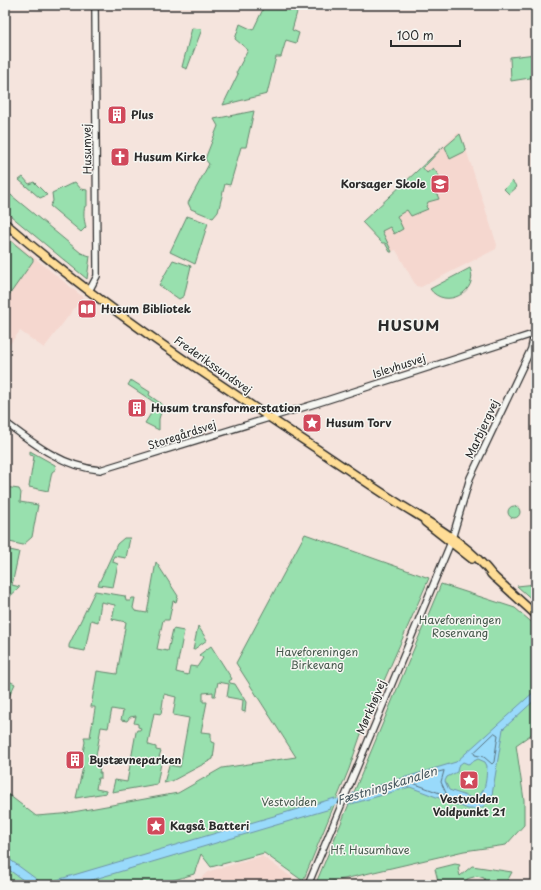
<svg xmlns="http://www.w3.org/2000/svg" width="541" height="890" font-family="'Playpen Sans',sans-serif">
<rect width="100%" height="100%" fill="#f5e4dd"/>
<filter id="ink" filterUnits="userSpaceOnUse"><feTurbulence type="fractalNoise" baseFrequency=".025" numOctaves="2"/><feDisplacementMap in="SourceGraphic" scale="8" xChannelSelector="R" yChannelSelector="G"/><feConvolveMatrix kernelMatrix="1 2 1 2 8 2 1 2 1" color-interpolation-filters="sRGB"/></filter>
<g filter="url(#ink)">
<g fill="#f5d7cf">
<path d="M458,133L461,134L497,245L496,249L421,287L416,286L396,250L390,252L385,243H382L362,222Z"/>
<path d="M5,234L83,297L44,348L20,331L5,350Z"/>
<path d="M262,856L300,883L299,885H191L210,871Z"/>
</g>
<g fill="#98e0ae" stroke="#62866c">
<path d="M265,5H299L292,30L299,33L296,43L286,40L281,57H276L267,94L223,105L238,74L236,73L248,50L235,39L240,24L253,30Z"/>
<path d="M192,28L202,29L187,69L182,67Z"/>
<path d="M536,54V77L511,81L510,57Z"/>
<path d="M254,111L246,147H241L230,185L225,184L218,212L213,218L191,209L188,203L209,164L205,159L218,126L214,119Z"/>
<path d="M460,134L466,151L450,159L445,147Z"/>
<path d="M444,146L423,168L427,173L433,168L443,181L434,187L439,199L428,202L426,207L428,209L411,216L407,210L397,216L403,229L394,234L390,227L382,231L392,252H390L385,243H382L362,222Z"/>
<path d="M23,177L29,184L34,182L47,195L40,198L19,180Z"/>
<path d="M512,181L517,187L509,194L504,189Z"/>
<path d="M75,182L81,189L87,190V206H85C83,213 84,220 86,227L81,232L50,206L53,201L52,193Z"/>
<path d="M6,191L81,253L90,256L87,279L5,211Z"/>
<path d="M187,216L208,223L195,264L170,252Z"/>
<path d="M5,236L33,259V261L5,301Z"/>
<path d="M173,260L191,266L184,296L179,299L159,285Z"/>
<path d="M470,268C480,292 445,310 430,289Z"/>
<path d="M131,380L150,392L149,395L163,405L159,419V430L145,423L157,404L128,385Z"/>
<path d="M30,451L55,465L56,469L52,472L48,491L29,487L34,456L30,455Z"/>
<path d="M5,487L19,489L21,493L20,502L38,505L32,537L23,545L5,541Z"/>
<circle cx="514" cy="512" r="6"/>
<path d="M305,534L429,578L362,731L349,769L303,881L264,853L211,867L201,854L194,874L158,885H5V792L36,816L62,814L178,793L222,768L296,757L236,663Z"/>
<path d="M124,538H130L126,558L114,556L113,562L118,564L113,587L98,585L117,544Z"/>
<path d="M5,549L19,552L12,585L20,587L5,601Z"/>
<path d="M156,562L178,596L176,602L173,601L169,620H163L157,649L168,651L173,629L184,631L176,672L188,675L190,666L197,667L203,658L199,655L211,646L232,679L229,681L230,683L235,684L246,702L245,712L242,711L243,700L227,697L229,684L218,682L215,696H213V692L203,693V702H207L201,732L211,733V742L215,743L213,759L172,781L164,783L169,765L180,767L189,718L173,715L176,697L164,694L161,714L154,713L148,743L149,745L156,747V750L161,751L159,757L162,758L157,784L112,792L115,780L127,782L136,732L137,730H140L141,728L138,727V724L134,723L136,716L130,717L127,721L121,720L123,711L112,709L108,728L101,727L95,762L101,763L99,773H101V778H98L96,789L106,791V793L76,798L83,767H80L85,742L84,737H90L95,709V707H91L97,671L117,674L126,622L112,619L115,605L101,602L98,622L91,620L85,651L69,648V645L95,591L125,596L126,601H130L132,598H135L133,608L135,611L147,613Z"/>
<path d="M441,584L515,608L536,626V731L516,745L524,800V825L506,845L464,851L344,879L316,883Z"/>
<path d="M536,584V603L517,586Z"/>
<path d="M198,626L207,640L193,650Z"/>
<path d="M5,679L15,684L5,705Z"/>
<path d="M455,864L460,865L458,868L460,876L472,866L512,872L505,885H486L484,878L477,876L467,879V885H439L435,869Z"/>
</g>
<g fill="#99dafb" stroke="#6d94a8" fill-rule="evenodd">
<path d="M536,690V699L503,729L492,795C487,806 481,810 468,809L410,787L348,805L353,793L456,762ZM478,759L485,762L487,766C486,778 487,796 472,798L449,790L445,781L447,777L457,772L458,766L463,762L468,764Z"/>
<path d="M335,798L330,809L75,885H30L5,867V856L43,884Z"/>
</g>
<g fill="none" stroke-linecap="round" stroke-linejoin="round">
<g stroke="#57717e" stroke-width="1">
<path d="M495,733L498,735L494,762L492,764L484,757L475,755L474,753Z"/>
<path d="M444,771L441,782L446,793L445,795L410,782L411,779Z"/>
</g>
<path stroke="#99dafb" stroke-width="5" d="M326,805L357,796"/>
<g stroke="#2b2b2b" stroke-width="8">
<g id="minor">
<path d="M89,291L97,276V264L95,5"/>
<path d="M5,422C34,444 63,467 100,470L321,402L536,333"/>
<path d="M308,885L451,542L470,478L531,349L534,334"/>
</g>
</g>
<g stroke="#2b2b2b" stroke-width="10">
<g id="major">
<path d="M5,223C102,307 210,378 317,449C344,467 371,486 398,503C433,525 468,543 494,577"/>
<path d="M425,522L472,559"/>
<path d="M491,574L536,615"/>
</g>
</g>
<use href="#minor" stroke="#f6f6f2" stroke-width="5.5"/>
<use href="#major" stroke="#ffdd96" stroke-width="7"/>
</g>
</g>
<defs>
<g id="building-square" transform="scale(1)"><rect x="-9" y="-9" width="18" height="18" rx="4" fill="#d1495b" stroke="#f6f6f2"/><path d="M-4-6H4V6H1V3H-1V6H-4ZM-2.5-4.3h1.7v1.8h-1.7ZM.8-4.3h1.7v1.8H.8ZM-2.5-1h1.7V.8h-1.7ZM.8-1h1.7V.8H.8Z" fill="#fff"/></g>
<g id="church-square" transform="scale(1)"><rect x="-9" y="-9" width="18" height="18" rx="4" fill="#d1495b" stroke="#f6f6f2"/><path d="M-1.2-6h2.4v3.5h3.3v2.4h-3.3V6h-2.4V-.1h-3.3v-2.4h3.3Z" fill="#fff"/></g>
<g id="school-square" transform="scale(1)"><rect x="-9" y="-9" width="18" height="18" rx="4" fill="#d1495b" stroke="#f6f6f2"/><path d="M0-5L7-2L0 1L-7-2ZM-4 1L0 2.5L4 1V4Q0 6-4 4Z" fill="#fff"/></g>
<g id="library-square" transform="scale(1)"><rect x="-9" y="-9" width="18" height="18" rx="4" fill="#d1495b" stroke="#f6f6f2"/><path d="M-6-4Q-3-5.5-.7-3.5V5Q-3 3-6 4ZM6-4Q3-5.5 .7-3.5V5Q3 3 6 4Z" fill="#fff"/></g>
<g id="sight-square" transform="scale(1)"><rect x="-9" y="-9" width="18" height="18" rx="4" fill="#d1495b" stroke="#f6f6f2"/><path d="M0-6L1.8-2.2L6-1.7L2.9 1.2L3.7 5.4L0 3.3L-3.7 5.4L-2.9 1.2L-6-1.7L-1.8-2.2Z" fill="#fff"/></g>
</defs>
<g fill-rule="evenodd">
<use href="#building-square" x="117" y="115"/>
<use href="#church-square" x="120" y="157"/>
<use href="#school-square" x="440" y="184"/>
<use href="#library-square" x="87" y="309"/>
<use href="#building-square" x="137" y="408"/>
<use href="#sight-square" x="312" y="423"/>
<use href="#building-square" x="75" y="760"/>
<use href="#sight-square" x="469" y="780"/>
<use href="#sight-square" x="156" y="826"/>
</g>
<g text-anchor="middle" stroke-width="3" stroke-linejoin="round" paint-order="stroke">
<g font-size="11" font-weight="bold" fill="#2b2b2b" stroke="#f6f6f2" text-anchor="start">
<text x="131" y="119">Plus</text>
<text x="134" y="161">Husum Kirke</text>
<text x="426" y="188" text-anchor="end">Korsager Skole</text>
<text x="101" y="313">Husum Bibliotek</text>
<text x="151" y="412">Husum transformerstation</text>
<text x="326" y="427">Husum Torv</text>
<text x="89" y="764">Bystævneparken</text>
<text x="469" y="803" text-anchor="middle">Vestvolden<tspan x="469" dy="13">Voldpunkt 21</tspan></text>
<text x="170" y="830">Kagså Batteri</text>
</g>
<g font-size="11" fill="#2b2b2b" stroke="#f6f6f2">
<text transform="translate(87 149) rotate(-91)" y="4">Husumvej</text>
<text transform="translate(213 365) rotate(35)" y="4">Frederikssundsvej</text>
<text transform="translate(399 366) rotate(-18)" y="4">Islevhusvej</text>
<text transform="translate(482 429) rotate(-65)" y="4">Marbjergvej</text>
<text transform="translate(182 435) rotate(-18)" y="4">Storegårdsvej</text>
<text transform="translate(371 707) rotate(-67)" y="4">Mørkhøjvej</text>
</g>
<g font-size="11" fill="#46584c" stroke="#f6f6f2">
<text x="460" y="624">Haveforeningen<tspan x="460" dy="13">Rosenvang</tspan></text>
<text x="317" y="656">Haveforeningen<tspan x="317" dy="13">Birkevang</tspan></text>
<text x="289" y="806">Vestvolden</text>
<text x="370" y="854">Hf. Husumhave</text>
</g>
<g font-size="12" font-style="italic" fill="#46575f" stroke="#f6f6f2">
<text transform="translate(387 786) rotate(-17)" y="4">Fæstningskanalen</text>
</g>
<g font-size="15" font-weight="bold" letter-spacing="1" fill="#2b2b2b" stroke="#f6f6f2">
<text x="409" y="331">HUSUM</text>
</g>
</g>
<rect width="541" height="890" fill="none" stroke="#f6f6f2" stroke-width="20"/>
<rect x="10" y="10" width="521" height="870" fill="none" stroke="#2b2b2b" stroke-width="1.5" filter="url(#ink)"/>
<path d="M391 40v6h69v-6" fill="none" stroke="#2b2b2b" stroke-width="2"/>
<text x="397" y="40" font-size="12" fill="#2b2b2b" stroke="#f6f6f2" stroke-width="3" paint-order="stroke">100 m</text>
</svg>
